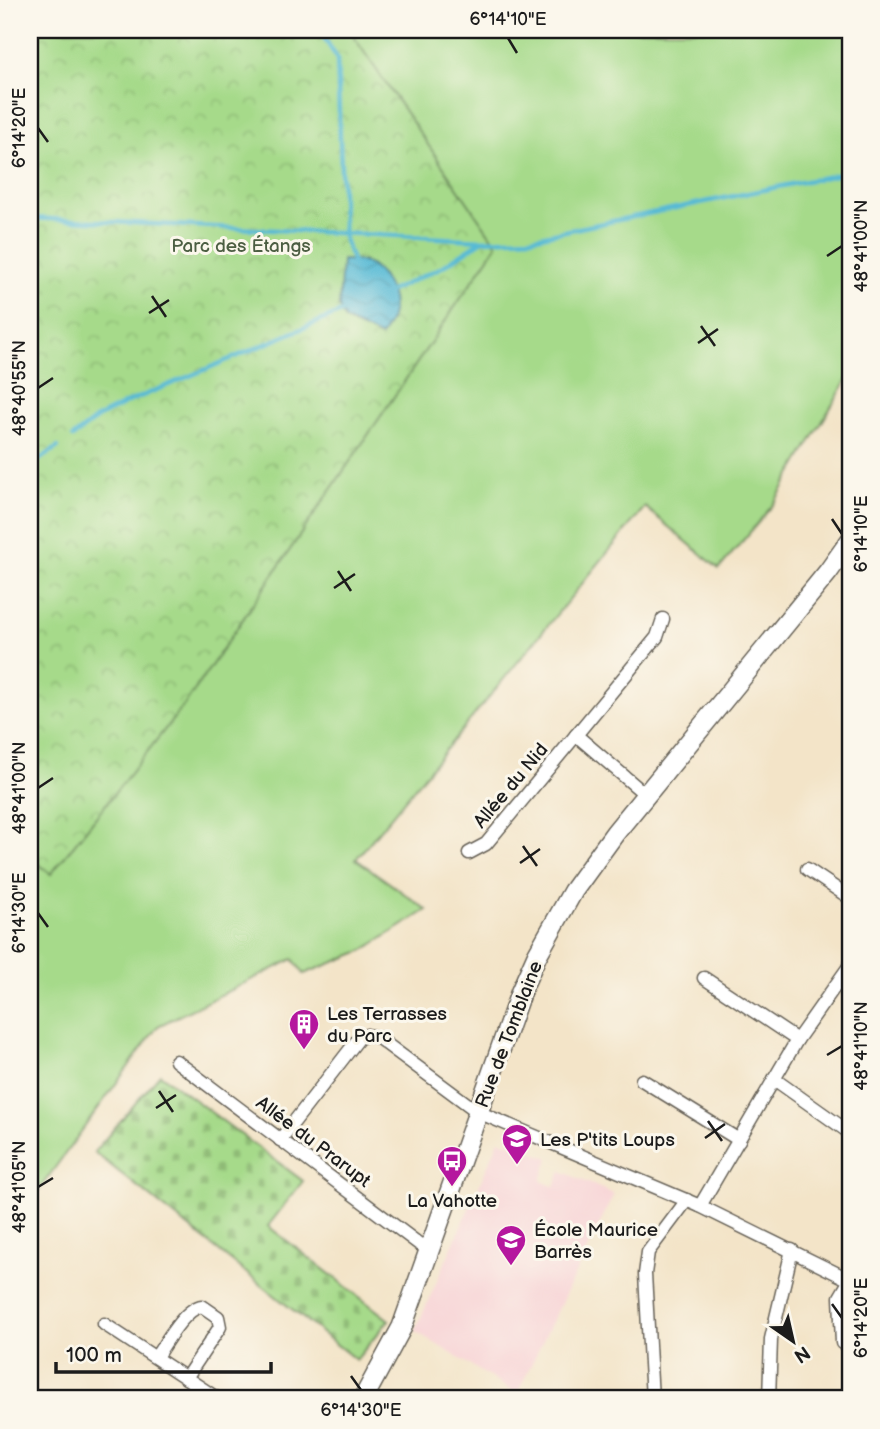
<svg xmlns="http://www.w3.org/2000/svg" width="880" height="1429" font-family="'Balsamiq Sans',sans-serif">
<defs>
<pattern id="cemetery-stones" width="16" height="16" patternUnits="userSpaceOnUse" patternTransform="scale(1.75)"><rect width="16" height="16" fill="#a6da8a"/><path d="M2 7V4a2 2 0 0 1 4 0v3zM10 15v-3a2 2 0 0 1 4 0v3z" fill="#8eba76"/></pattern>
<pattern id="park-crowns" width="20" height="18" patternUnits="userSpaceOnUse" patternTransform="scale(1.75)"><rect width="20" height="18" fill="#a6da8a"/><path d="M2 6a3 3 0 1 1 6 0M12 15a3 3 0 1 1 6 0" fill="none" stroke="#8eba76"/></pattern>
<pattern id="water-waves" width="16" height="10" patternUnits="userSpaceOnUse" patternTransform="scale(1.75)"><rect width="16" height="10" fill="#56bad5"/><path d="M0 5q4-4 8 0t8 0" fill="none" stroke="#4a9fb6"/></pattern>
</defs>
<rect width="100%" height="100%" fill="#fbf7ec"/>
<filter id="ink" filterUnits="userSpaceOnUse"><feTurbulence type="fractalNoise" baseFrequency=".0143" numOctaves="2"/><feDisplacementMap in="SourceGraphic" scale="14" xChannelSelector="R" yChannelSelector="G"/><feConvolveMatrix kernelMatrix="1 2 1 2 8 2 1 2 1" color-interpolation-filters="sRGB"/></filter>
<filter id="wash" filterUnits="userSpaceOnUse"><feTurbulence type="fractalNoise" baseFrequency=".00686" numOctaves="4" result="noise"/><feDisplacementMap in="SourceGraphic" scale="28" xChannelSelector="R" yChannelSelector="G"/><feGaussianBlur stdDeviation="1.57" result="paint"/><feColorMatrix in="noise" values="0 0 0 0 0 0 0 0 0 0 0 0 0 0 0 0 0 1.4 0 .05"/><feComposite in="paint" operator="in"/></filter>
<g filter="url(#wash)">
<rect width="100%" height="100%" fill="#f3e4c8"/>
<path fill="#f7cfd3" d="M499,1140L549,1158L541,1181L555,1187L561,1171L614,1194L517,1394L415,1331Z"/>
<path fill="#a6da8a" stroke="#617b53" stroke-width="2" d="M30,30H850V375L773,505L719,569L645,507L356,859L427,910L362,951L304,974L293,959L158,1026L30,1202Z"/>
<path fill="url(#cemetery-stones)" stroke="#617b53" stroke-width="2" d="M160,1074L303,1181L268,1226L389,1320L356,1360L94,1152Z"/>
<path fill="url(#park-crowns)" stroke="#617b53" stroke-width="2" d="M30,30H349L497,245L188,700L51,874L30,857Z"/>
<path fill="url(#water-waves)" stroke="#396b78" stroke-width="2" d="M342,260C349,260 357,260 364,262C383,270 398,296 391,317C389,324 384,331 381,337L345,320L339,307Z"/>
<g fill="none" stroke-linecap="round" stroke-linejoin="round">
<g stroke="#56bad5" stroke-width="4.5">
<path d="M319,30L337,58L343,223L344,238L353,263"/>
<path d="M30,218L483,240"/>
<path d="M384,294L440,268L483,240L531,238L850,172"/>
<path d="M73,437L97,418L128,402L344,311"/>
<path d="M30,466L58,447"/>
</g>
</g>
</g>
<g filter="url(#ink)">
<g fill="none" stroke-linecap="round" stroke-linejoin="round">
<g stroke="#676258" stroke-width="15">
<g id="minor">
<path d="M576,735L646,795"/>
<path d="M469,853L486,844L657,637L663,619"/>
<path d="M807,869L850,898"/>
<path d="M704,978L797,1040"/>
<path d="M176,1061L419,1244L431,1250"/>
<path d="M774,1079L850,1133"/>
<path d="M642,1080L739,1140"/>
<path d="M280,1140L359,1038L367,1035L377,1037L478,1112L700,1206L850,1280"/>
<path d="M700,1206L797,1040L850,965"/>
<path d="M104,1324L218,1399"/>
<path d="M842,1343L840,1297L850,1280"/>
<path d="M156,1357C166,1342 185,1308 202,1306L218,1317L220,1327L186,1378"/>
<path d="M652,1399L645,1274L648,1252L687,1200"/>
<path d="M769,1399L771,1339L792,1250"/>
</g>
</g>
<g stroke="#676258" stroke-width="22">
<path id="secondary" d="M363,1399L402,1327L521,991L537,955L573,891L615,833L828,572L850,541"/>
</g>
<use href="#minor" stroke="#fff" stroke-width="12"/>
<use href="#secondary" stroke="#fff" stroke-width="19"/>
</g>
</g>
<path fill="none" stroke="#1c1c1c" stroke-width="2.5" d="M508,38L517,53M38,128L48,142M827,256L842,246M152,296L166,317M149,313L169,300M701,326L715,346M698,343L718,329M38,388L53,378M832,519L842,534M338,571L351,591M334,588L355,574M38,788L53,778M523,846L537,866M520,863L540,849M38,913L48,927M827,1055L842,1046M159,1091L173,1112M156,1108L176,1095M708,1121L722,1141M705,1138L725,1124M38,1187L53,1178M832,1304L842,1318M351,1376L361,1390"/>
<defs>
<g id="building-pin" transform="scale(1.575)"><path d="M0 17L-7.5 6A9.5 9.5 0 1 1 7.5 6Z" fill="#b5179e" stroke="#fbf7ec"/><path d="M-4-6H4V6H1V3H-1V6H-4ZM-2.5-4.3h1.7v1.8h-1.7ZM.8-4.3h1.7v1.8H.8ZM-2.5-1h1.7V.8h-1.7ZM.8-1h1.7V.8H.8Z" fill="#fff"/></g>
<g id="school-pin" transform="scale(1.575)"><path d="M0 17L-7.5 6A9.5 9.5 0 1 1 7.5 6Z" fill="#b5179e" stroke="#fbf7ec"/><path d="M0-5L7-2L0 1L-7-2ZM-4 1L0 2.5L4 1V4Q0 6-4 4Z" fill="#fff"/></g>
<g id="bus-pin" transform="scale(1.575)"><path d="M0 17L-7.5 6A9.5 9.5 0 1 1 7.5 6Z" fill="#b5179e" stroke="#fbf7ec"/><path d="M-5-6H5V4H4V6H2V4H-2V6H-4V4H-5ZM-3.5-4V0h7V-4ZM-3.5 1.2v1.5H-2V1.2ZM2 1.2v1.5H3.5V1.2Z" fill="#fff"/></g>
</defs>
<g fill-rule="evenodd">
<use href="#building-pin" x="304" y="1024"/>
<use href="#school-pin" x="517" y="1139"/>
<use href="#bus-pin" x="452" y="1161"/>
<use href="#school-pin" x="511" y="1240"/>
</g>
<g text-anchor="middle" stroke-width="6" stroke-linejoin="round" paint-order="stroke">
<g font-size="19" fill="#4c5e42" stroke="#fbf7ec">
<text x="241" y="252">Parc des Étangs</text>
</g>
<g font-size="19" fill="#1c1c1c" stroke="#fbf7ec">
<text transform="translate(510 785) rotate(-50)" y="7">Allée du Nid</text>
<text transform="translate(508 1034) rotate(-69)" y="7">Rue de Tomblaine</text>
<text transform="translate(314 1141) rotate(37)" y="7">Allée du Prarupt</text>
</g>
<g font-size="19" fill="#1c1c1c" stroke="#fbf7ec" text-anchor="start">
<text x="327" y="1020">Les Terrasses<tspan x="327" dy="22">du Parc</tspan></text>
<text x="540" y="1146">Les P'tits Loups</text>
<text x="452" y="1207" text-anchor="middle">La Vahotte</text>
<text x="534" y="1236">École Maurice<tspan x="534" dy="22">Barrès</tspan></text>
</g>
</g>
<rect width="880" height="1429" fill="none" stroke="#fbf7ec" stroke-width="77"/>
<g transform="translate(793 1341) rotate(146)" stroke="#fbf7ec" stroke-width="5" paint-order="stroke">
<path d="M0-5L12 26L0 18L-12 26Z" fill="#1c1c1c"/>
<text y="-10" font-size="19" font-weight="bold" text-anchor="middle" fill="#1c1c1c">N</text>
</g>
<path d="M56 1362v10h215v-10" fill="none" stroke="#1c1c1c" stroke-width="3.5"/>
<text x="66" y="1362" font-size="21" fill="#1c1c1c" stroke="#fbf7ec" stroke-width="5" paint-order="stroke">100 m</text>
<rect x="38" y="38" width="804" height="1352" fill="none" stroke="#1c1c1c" stroke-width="2.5"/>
<g font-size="18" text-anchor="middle" fill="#1c1c1c">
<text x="508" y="25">6°14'10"E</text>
<text transform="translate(19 128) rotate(-90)" y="6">6°14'20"E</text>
<text transform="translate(861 246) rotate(-90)" y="6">48°41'00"N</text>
<text transform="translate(19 388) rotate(-90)" y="6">48°40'55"N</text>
<text transform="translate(861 534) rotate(-90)" y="6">6°14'10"E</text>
<text transform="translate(19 788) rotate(-90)" y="6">48°41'00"N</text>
<text transform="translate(19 913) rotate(-90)" y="6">6°14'30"E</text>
<text transform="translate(861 1046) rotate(-90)" y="6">48°41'10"N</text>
<text transform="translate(19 1187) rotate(-90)" y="6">48°41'05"N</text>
<text transform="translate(861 1318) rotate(-90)" y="6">6°14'20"E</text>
<text x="361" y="1416">6°14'30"E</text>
</g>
</svg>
